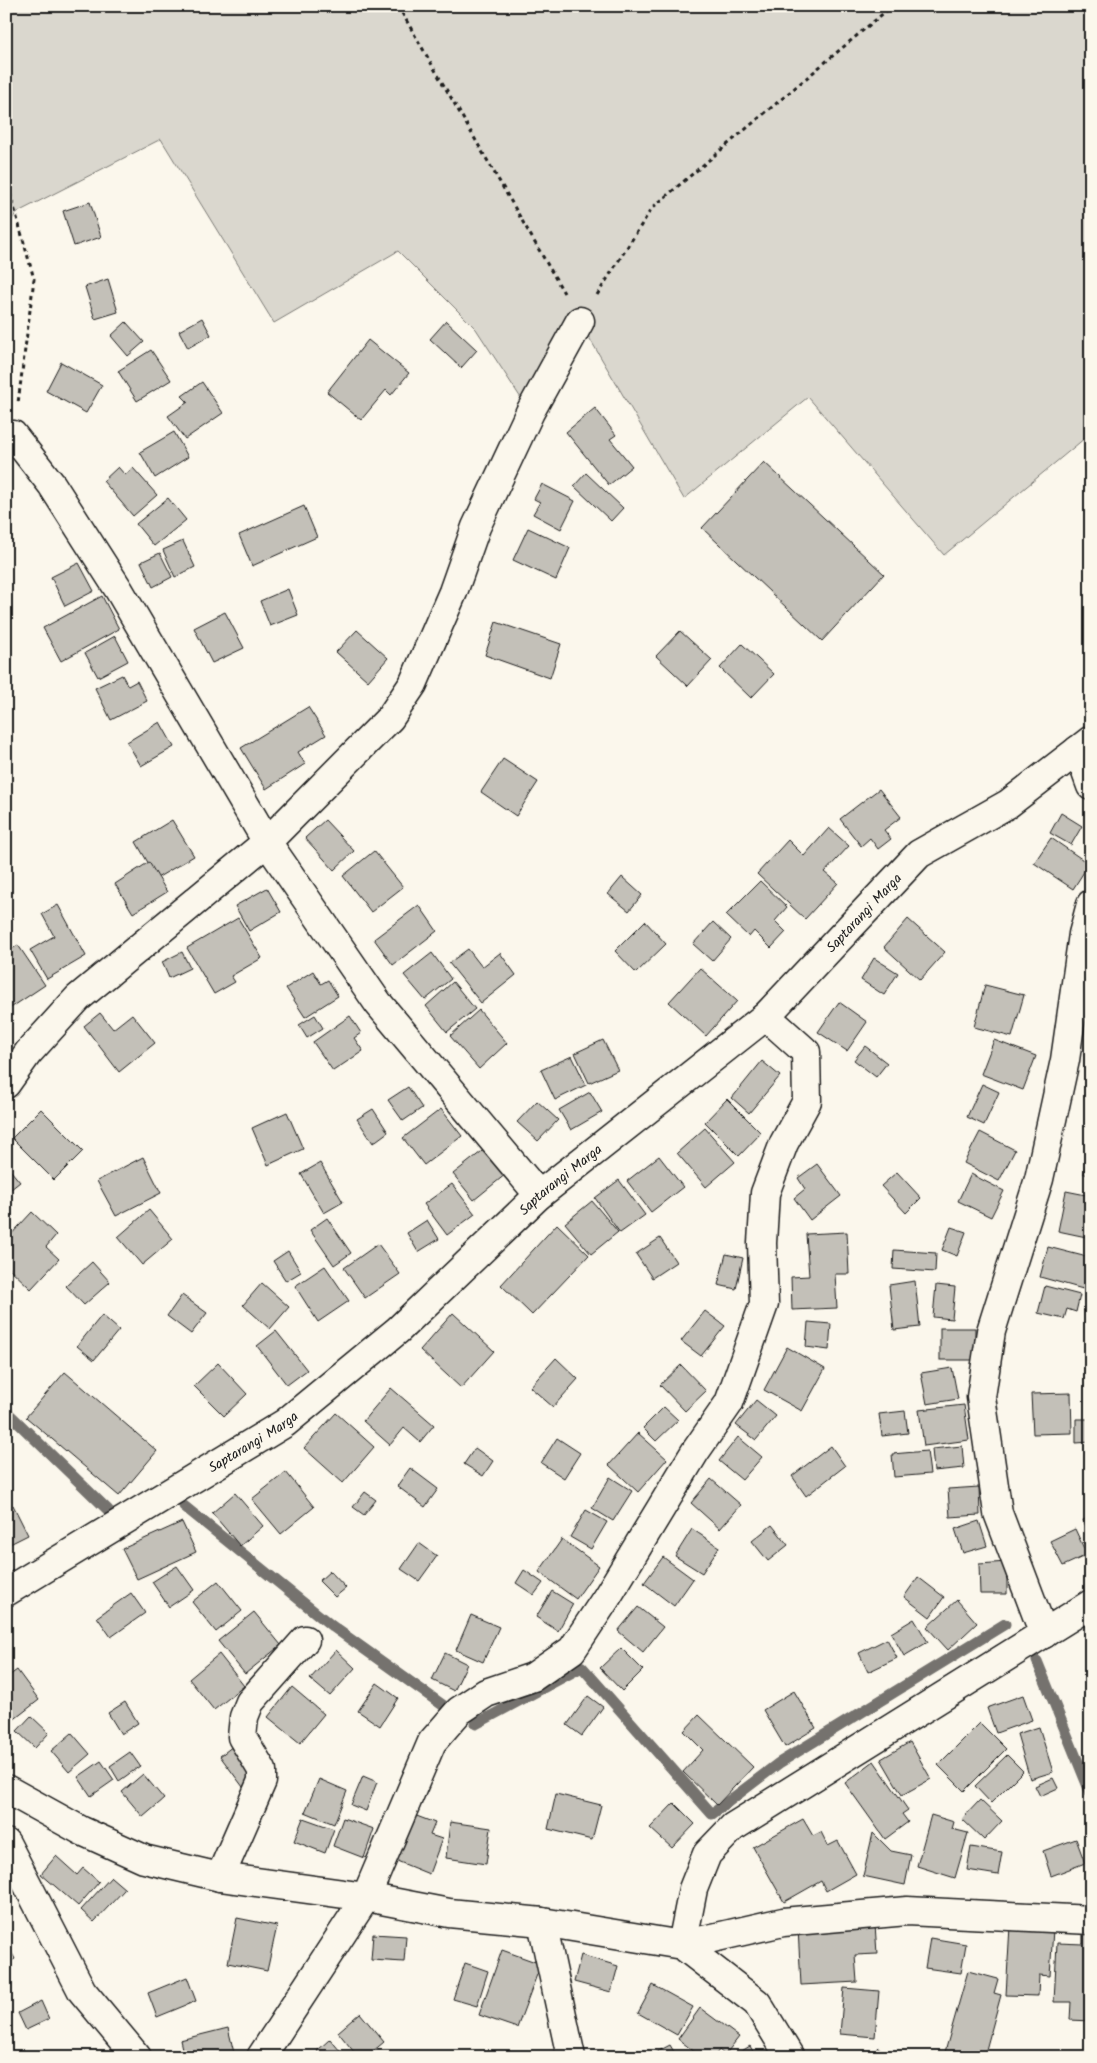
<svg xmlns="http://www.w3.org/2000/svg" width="1097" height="2063" font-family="Kalam,sans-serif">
<rect width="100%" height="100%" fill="#fbf7ec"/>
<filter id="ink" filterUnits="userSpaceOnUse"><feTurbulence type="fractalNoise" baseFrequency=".02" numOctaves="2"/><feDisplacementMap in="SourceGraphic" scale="10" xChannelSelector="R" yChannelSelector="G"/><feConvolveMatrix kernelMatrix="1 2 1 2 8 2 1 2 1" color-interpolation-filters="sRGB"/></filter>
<g filter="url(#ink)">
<path fill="#dad7ce" stroke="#7b7a75" d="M6,6H1091V433L944,555L808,397L684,499L580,322L530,412L476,329L398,251L274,323L161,139L16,213L6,229Z"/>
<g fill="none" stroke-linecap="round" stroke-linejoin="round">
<g stroke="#74726e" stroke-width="11">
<path d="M6,1411L108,1510"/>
<path d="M184,1506L332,1626L444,1706"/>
<path d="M1037,1661L1091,1794"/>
<path d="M476,1724L582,1667L712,1814L779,1763L1005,1624"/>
</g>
</g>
<g fill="#c3c0b8" stroke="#1c1c1c">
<path d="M90,202L101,237L74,246L63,211Z"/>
<path d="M108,279L118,312L95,319L85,287Z"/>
<path d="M202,318L211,335L188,348L179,331Z"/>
<path d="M446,321L477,350L461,368L430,339Z"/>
<path d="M126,322L144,342L128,356L111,336Z"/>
<path d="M368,340L409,373L391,395L386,390L361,420L327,392Z"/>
<path d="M151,350L171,380L137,401L118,371Z"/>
<path d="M61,362L102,385L86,413L46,391Z"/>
<path d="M202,382L223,413L185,439L168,416L188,402L182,396Z"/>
<path d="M595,408L616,435L610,439L632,466L609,485L566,432Z"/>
<path d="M174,432L188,457L155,478L140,452Z"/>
<path d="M764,462L884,574L822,641L702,528Z"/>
<path d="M118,467L125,475L133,468L157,495L133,516L103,481Z"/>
<path d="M586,473L623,508L611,521L574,486Z"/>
<path d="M542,484L575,501L561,529L533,514L540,502L534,499Z"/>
<path d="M168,498L186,520L154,546L136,524Z"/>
<path d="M304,506L317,537L252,566L239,535Z"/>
<path d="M528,528L570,548L556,580L513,560Z"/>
<path d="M183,541L195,567L175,577L163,550Z"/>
<path d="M160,553L172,577L153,587L141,562Z"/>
<path d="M79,563L94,591L65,606L51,577Z"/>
<path d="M288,589L298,615L270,626L260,601Z"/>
<path d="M102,596L119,629L61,661L43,628Z"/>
<path d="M225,612L244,648L212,663L194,628Z"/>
<path d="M496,622L561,644L550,678L485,655Z"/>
<path d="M357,630L388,658L368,681L336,652Z"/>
<path d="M680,631L712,660L688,686L656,656Z"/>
<path d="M115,636L128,661L98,677L85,653Z"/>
<path d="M742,644L774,674L751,698L720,668Z"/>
<path d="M122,675L128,686L137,681L147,701L111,720L95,688Z"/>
<path d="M308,707L326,735L298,752L305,764L266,789L241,748Z"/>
<path d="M160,722L174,747L141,766L127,742Z"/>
<path d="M503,759L538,782L516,816L481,792Z"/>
<path d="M879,789L901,817L884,830L891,839L878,849L870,838L861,846L840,819Z"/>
<path d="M1061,813L1082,826L1071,845L1050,833Z"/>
<path d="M172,820L194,856L157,878L136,842Z"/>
<path d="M325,820L354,851L334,870L305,838Z"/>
<path d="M829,828L849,846L825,872L838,883L805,919L757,874L788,840L804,856Z"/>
<path d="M1051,838L1089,864L1073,889L1034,863Z"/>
<path d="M374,851L403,887L371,912L343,876Z"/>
<path d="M149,862L167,892L133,913L115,884Z"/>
<path d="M622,877L642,895L629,911L608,894Z"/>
<path d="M760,881L787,907L775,921L786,932L771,948L754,931L749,937L726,915Z"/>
<path d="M267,888L281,912L249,931L235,906Z"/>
<path d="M58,905L86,956L47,979L30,950L54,936L42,914Z"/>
<path d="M419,905L437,931L393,965L374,939Z"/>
<path d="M238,918L262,958L231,976L235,982L214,994L187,948Z"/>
<path d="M908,919L945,952L920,980L884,947Z"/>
<path d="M645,921L666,944L636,973L615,951Z"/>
<path d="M713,922L731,939L712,961L693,944Z"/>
<path d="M18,945L45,985L6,1011V953Z"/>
<path d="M468,949L482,967L500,953L516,975L481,1003L449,963Z"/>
<path d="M182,952L190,968L169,978L162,962Z"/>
<path d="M432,953L451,979L425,1000L404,975Z"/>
<path d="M874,958L898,973L884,995L861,980Z"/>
<path d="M700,968L737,1001L706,1036L669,1002Z"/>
<path d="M313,971L321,984L328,980L338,996L305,1017L286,988Z"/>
<path d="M453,982L475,1009L447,1032L426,1006Z"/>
<path d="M985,985L1024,995L1012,1037L974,1027Z"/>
<path d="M839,1002L867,1022L847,1051L818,1032Z"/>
<path d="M479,1010L507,1043L479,1069L450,1036Z"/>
<path d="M100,1013L113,1029L132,1014L155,1043L119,1072L84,1026Z"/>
<path d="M315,1015L323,1028L307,1038L299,1025Z"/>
<path d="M350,1016L361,1033L354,1038L363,1051L333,1071L313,1042Z"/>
<path d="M603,1040L618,1070L589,1083L575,1053Z"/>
<path d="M994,1040L1036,1056L1023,1090L981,1074Z"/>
<path d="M865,1046L887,1063L876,1077L854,1060Z"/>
<path d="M572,1056L586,1085L555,1100L541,1070Z"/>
<path d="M762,1061L780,1076L749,1113L732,1098Z"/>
<path d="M982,1084L999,1092L984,1125L967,1117Z"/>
<path d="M408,1087L422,1108L403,1121L388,1100Z"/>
<path d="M590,1092L602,1112L571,1130L559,1110Z"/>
<path d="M727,1099L761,1133L739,1156L705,1122Z"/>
<path d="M537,1101L558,1120L538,1141L517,1122Z"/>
<path d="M41,1109L83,1151L54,1180L12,1138Z"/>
<path d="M373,1109L388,1132L373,1143L357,1119Z"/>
<path d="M441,1109L462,1136L424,1165L403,1138Z"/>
<path d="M287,1112L303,1149L268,1165L252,1128Z"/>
<path d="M705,1128L735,1162L706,1187L677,1153Z"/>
<path d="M980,1132L1015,1150L999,1181L964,1163Z"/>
<path d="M1089,1144H1091V1175L1084,1174Z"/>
<path d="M486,1148L506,1174L474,1200L453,1174Z"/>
<path d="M659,1156L683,1187L651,1212L627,1181Z"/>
<path d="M143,1157L161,1193L116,1216L97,1181Z"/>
<path d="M320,1163L343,1202L324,1213L301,1174Z"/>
<path d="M817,1164L841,1196L810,1220L794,1198L805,1189L798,1178Z"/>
<path d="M6,1165L20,1182L6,1193Z"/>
<path d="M897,1172L921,1198L906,1213L881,1186Z"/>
<path d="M971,1174L1004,1191L991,1217L958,1201Z"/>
<path d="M619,1180L645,1215L620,1233L595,1198Z"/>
<path d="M452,1184L475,1214L447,1235L424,1204Z"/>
<path d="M1066,1191L1091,1196V1238L1058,1231Z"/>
<path d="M592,1201L618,1232L591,1254L565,1223Z"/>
<path d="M149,1210L173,1239L142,1265L118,1237Z"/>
<path d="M32,1212L56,1235L46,1247L59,1259L31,1289L6,1265V1240Z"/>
<path d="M327,1218L351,1253L334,1265L310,1230Z"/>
<path d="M427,1220L439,1239L418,1252L407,1233Z"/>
<path d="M557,1224L589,1255L532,1315L501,1285Z"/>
<path d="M951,1227L966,1232L957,1256L942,1250Z"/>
<path d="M847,1232L849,1274H835L837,1308L792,1310L791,1277L809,1276L806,1234Z"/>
<path d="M660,1238L676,1262L652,1278L636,1254Z"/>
<path d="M378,1244L400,1274L365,1298L344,1268Z"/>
<path d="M1048,1247L1091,1258L1083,1289L1040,1277Z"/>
<path d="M894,1250L936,1253L935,1272L893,1269Z"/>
<path d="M288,1251L301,1272L286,1281L273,1261Z"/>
<path d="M726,1254L743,1258L736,1289L718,1285Z"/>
<path d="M92,1262L110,1282L84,1305L66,1286Z"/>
<path d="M325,1266L349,1301L318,1322L295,1286Z"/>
<path d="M915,1281L920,1327L894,1330L889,1285Z"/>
<path d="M262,1283L289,1307L270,1329L243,1305Z"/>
<path d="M936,1285L955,1287L952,1319L933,1317Z"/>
<path d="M1045,1286L1080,1295L1076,1312L1067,1309L1064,1319L1038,1313Z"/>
<path d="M182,1295L207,1313L191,1334L167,1316Z"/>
<path d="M705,1311L725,1326L701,1356L681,1341Z"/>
<path d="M453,1313L494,1351L461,1388L420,1350Z"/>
<path d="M102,1315L119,1330L94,1360L77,1346Z"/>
<path d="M808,1322L831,1324L829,1350L806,1347Z"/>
<rect x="940" y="1328" width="35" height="32"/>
<path d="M276,1331L307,1370L287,1385L257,1346Z"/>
<path d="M787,1347L825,1369L802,1411L764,1390Z"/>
<path d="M556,1358L578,1379L553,1407L530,1387Z"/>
<path d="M218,1363L247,1394L224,1416L194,1386Z"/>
<path d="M681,1365L706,1391L685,1411L660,1385Z"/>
<path d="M952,1368L958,1399L927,1404L921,1373Z"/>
<path d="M65,1372L157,1451L119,1496L26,1417Z"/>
<path d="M391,1388L434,1425L420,1442L404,1428L390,1445L363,1421Z"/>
<path d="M1071,1393L1072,1433L1033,1434L1031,1394Z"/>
<path d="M756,1400L776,1416L756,1440L736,1425Z"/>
<path d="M964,1405L969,1440L924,1446L919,1410Z"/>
<path d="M664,1407L678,1420L656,1441L643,1428Z"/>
<path d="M905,1411L908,1433L882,1436L879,1414Z"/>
<path d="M336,1413L374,1447L343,1483L304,1448Z"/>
<path d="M1076,1419H1091V1442L1076,1443Z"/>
<path d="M638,1433L667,1459L638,1492L609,1465Z"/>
<path d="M738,1437L762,1457L742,1480L719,1461Z"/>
<path d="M557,1438L580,1453L564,1478L541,1463Z"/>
<path d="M831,1446L845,1466L806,1496L792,1476Z"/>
<path d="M962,1446L964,1468L934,1471L932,1449Z"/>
<path d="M475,1448L493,1461L483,1476L464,1464Z"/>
<path d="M927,1451L930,1474L894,1477L892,1454Z"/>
<path d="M410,1468L438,1489L425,1507L397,1486Z"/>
<path d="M286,1472L314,1507L281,1534L252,1499Z"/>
<path d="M610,1477L632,1491L613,1521L592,1508Z"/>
<path d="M711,1479L741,1505L720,1529L691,1503Z"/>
<path d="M979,1487L980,1515L950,1517L948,1489Z"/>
<path d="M365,1492L376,1500L364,1515L353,1507Z"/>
<path d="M235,1493L263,1526L240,1546L212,1513Z"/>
<path d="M13,1505L28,1535L6,1546V1509Z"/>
<path d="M586,1510L607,1522L591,1549L570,1537Z"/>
<path d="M1091,1516V1538L1083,1520Z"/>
<path d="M979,1521L987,1546L963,1553L955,1529Z"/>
<path d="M182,1522L196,1552L137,1579L122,1549Z"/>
<path d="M772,1525L788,1545L768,1561L752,1541Z"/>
<path d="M692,1529L719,1547L702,1573L675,1556Z"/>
<path d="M1075,1529L1087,1555L1063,1566L1050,1541Z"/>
<path d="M562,1539L599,1566L576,1599L539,1572Z"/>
<path d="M419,1543L437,1556L419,1581L401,1569Z"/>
<path d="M663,1557L693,1579L674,1606L644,1583Z"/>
<path d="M1007,1562V1594H980L979,1564Z"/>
<path d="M177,1566L194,1590L169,1607L152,1582Z"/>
<path d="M524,1570L543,1583L534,1595L516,1583Z"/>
<path d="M330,1571L346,1588L335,1597L319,1581Z"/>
<path d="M918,1577L944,1597L930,1617L904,1597Z"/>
<path d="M218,1581L242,1611L216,1632L192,1602Z"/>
<path d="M552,1591L573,1604L558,1631L536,1617Z"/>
<path d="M131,1593L145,1613L111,1637L97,1617Z"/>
<path d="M957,1600L977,1623L948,1650L927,1627Z"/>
<path d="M638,1607L663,1627L643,1652L618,1631Z"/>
<path d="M254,1612L281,1645L245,1674L218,1641Z"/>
<path d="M471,1615L499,1627L483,1662L456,1650Z"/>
<path d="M914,1619L928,1642L904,1656L891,1633Z"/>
<path d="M887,1639L897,1658L868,1672L859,1653Z"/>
<path d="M621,1648L643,1670L622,1691L600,1668Z"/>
<path d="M336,1650L355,1668L330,1696L310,1679Z"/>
<path d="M445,1653L467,1664L454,1691L432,1680Z"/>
<path d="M219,1654L244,1686L214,1710L189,1679Z"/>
<path d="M17,1670L39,1700L12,1721L6,1714V1678Z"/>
<path d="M377,1683L398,1698L380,1726L358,1711Z"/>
<path d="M292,1687L324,1714L300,1743L268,1717Z"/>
<path d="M794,1691L816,1728L785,1747L763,1710Z"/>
<path d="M1023,1695L1032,1720L996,1733L987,1708Z"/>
<path d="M588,1696L603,1707L582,1736L567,1725Z"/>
<path d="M125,1702L138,1723L121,1734L108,1713Z"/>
<path d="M699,1715L753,1767L717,1805L683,1772L703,1750L684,1731Z"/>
<path d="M31,1716L49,1733L35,1748L17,1731Z"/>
<path d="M980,1723L1006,1749L964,1791L938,1765Z"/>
<path d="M1039,1727L1053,1772L1030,1779L1017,1734Z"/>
<path d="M72,1733L90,1754L69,1772L51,1751Z"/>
<path d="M910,1742L931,1779L902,1795L881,1759Z"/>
<path d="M233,1746L257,1776L243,1787L220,1756Z"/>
<path d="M130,1752L140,1766L119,1781L110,1766Z"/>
<path d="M1007,1755L1023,1771L991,1803L975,1786Z"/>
<path d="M101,1761L114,1780L91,1796L78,1777Z"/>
<path d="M874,1761L908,1810L902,1814L908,1822L885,1839L845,1783Z"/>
<path d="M143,1774L164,1799L143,1817L122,1792Z"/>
<path d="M363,1776L377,1782L366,1811L351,1805Z"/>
<path d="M1053,1778L1058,1788L1040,1796L1035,1786Z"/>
<path d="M319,1779L347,1791L334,1824L305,1812Z"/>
<path d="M556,1794L601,1805L592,1840L548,1829Z"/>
<path d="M980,1800L1002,1821L984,1840L962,1819Z"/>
<path d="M674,1803L695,1824L672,1848L650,1828Z"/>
<path d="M414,1815L435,1823L430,1835L442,1839L429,1874L397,1861Z"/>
<path d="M931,1815L954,1822L952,1829L968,1833L955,1878L917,1866Z"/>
<path d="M303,1818L334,1829L325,1853L294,1841Z"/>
<path d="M343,1818L374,1829L364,1858L333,1846Z"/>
<path d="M803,1819L813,1836L821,1832L828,1846L838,1841L856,1874L826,1891L821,1881L784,1902L753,1847Z"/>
<path d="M450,1822L491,1828L486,1864L446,1858Z"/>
<path d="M873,1833L891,1851L911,1855L905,1885L863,1876Z"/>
<path d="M1076,1839L1085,1863L1051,1876L1043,1851Z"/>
<path d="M971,1847L1002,1852L998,1875L967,1870Z"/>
<path d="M56,1856L77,1875L83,1868L99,1882L78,1906L41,1874Z"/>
<path d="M111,1877L125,1889L94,1922L81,1910Z"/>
<path d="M237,1918L277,1926L267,1971L228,1963Z"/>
<path d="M875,1924L877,1954L855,1955L857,1982L801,1985L798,1928Z"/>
<path d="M1010,1926L1053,1929L1050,1976L1039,1975L1038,1996L1006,1995Z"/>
<path d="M1083,1932H1091V2021L1070,2020L1071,2002H1054L1057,1943L1083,1944Z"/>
<path d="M373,1934L406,1936L404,1962L371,1960Z"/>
<path d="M930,1938L966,1944L961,1973L925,1968Z"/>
<path d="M6,1942L15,1959L6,1964Z"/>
<path d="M502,1950L541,1964L517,2028L479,2015Z"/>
<path d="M581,1955L618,1966L611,1992L574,1982Z"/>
<path d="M465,1963L488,1971L477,2006L453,1999Z"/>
<path d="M968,1971L998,1979L994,1993L1001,1995L984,2057H961L945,2052Z"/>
<path d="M187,1977L196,2001L157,2017L148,1993Z"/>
<path d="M653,1985L693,2007L677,2035L638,2013Z"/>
<path d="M844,1988L879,1991L875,2037L840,2034Z"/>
<path d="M41,2001L49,2019L26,2030L18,2013Z"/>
<path d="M700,2008L739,2037L725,2055L719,2050L714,2057H701L678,2039Z"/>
<path d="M360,2013L384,2042L366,2057H358L338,2032Z"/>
<path d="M228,2028L235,2057H184L180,2040Z"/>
<path d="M330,2039L345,2057H322L317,2051Z"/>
<path d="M670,2045L677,2057H655L653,2054Z"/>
<path d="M750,2046L756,2057H732Z"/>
<path d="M878,2047L890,2057H870Z"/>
</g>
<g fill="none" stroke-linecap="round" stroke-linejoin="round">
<g stroke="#1c1c1c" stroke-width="31">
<g id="minor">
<path d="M13,435L52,485L119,590L267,842L378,1003L539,1195"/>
<path d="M1078,750L1091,786"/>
<path d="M6,1084L28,1053L78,998L267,842L390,718L413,684L453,592L476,527L530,412L580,321"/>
<path id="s1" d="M6,1592L285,1423L398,1330L539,1195L766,1016L919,854L1008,804L1091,740"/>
<path d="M1044,1634L998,1513L981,1397L991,1331L1039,1179L1065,1060L1083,934L1091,904"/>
<path d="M6,1789L82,1831L144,1859L220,1877L366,1897L449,1913L542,1922L682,1945L783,1922L907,1911L1091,1920"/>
<path d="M6,1843L82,1991L137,2057"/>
<path d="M220,1877L262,1781V1770L242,1737L244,1717L250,1702L305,1640"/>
<path d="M542,1922L571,2057"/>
<path d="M261,2057L366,1897L432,1742L459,1711L486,1693L533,1677L572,1650L607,1597L695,1452L729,1403L764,1304L762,1243L765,1193L784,1143L807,1101L806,1052L766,1016"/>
<path d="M790,2057L757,2003L682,1945L693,1889L707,1854L733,1827L1091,1604"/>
</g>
</g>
<g stroke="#1c1c1c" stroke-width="3" stroke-dasharray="4 4" stroke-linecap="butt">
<path d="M398,6L564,293"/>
<path d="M6,178L34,279L18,403"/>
<path d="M597,295L652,208L892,6"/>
</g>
<use href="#minor" stroke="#fbf7ec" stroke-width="28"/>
</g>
</g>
<g text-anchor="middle" stroke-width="4" stroke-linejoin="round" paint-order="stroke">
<g font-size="14" fill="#1c1c1c" stroke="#fbf7ec">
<text dy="5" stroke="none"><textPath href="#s1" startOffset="1099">Saptarangi Marga</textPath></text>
<text dy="5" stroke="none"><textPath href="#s1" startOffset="694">Saptarangi Marga</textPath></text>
<text dy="5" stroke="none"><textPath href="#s1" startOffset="289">Saptarangi Marga</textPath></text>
</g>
</g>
<rect width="1097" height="2063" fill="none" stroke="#fbf7ec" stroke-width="25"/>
<rect x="12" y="12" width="1072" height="2038" fill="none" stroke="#1c1c1c" stroke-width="2" filter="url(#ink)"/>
</svg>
